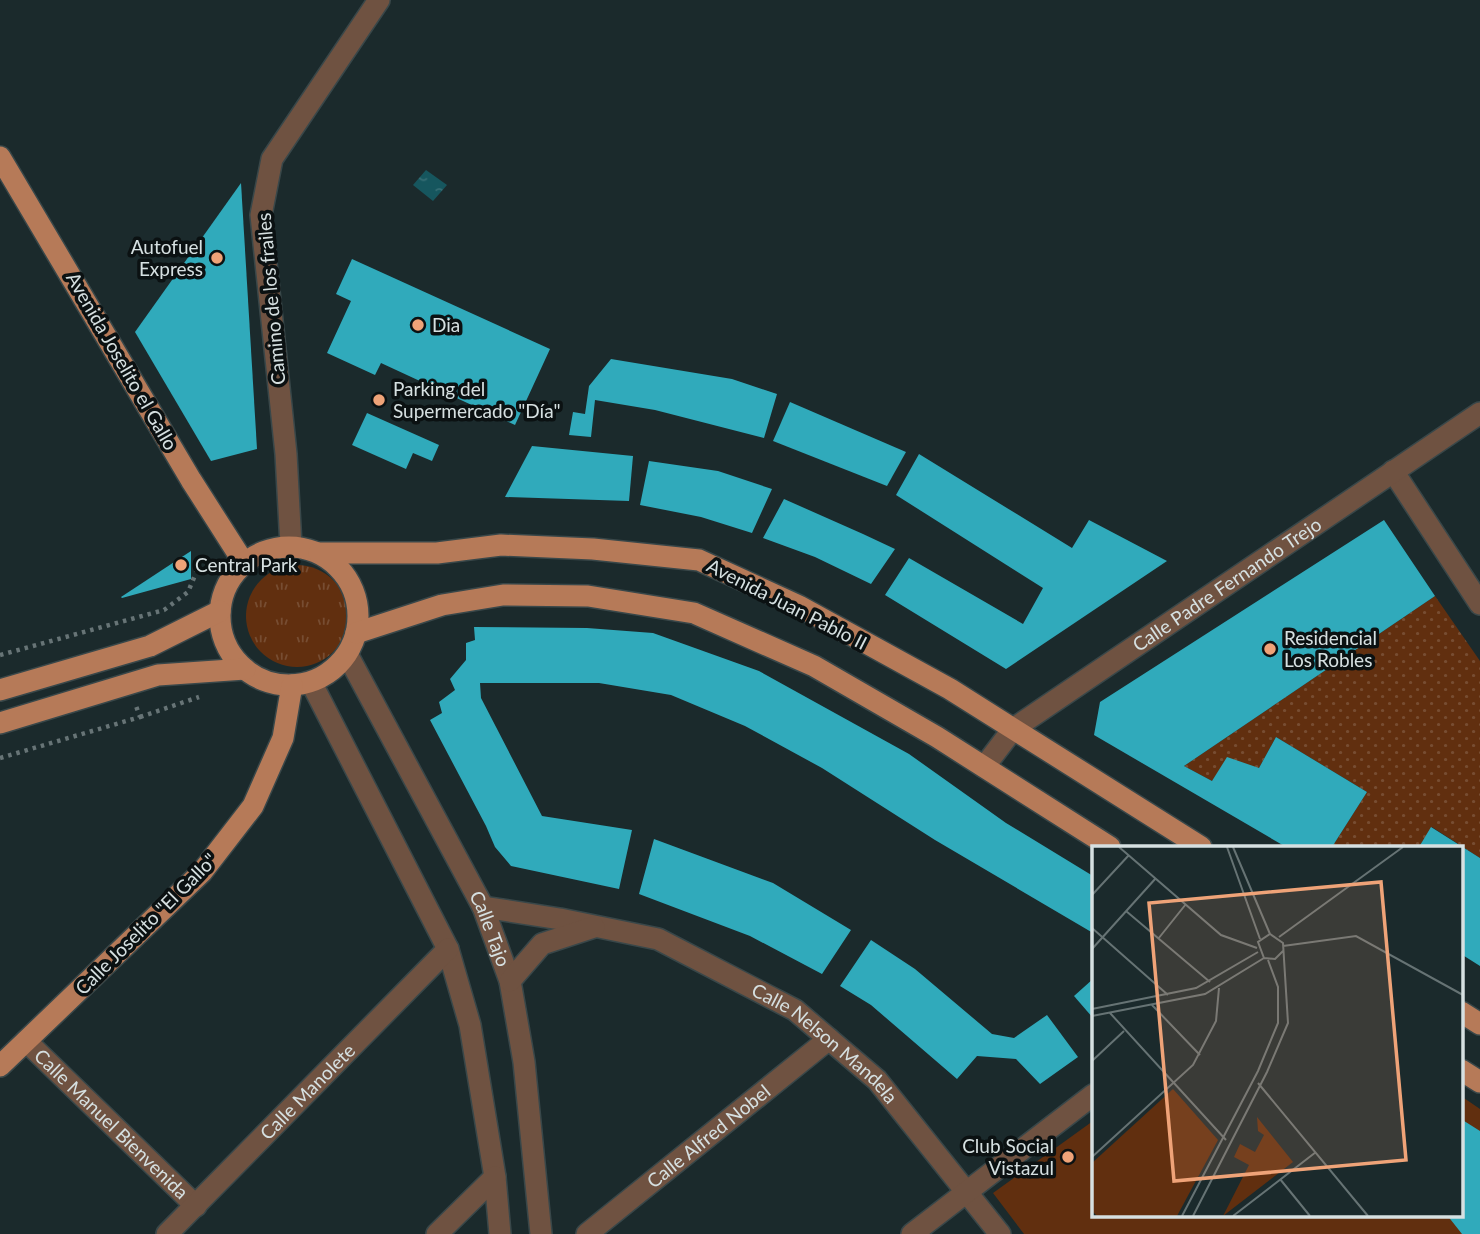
<svg xmlns="http://www.w3.org/2000/svg" width="1480" height="1234" font-family="Lato,sans-serif">
<defs>
<pattern id="grass-tufts" width="24" height="20" patternUnits="userSpaceOnUse" patternTransform="scale(1.75)"><rect width="24" height="20" fill="#612f0f"/><path d="M3 7l-1-3M5 7V3M7 7l1-3M15 17l-1-3M17 17v-4M19 17l1-3" fill="none" stroke="#774d32"/></pattern>
<pattern id="park-dots" width="8" height="8" patternUnits="userSpaceOnUse" patternTransform="scale(1.75)"><rect width="8" height="8" fill="#612f0f"/><path d="M2 2h.1M6 6h.1" fill="none" stroke="#774d32" stroke-width="1.8" stroke-linecap="round"/></pattern>
<pattern id="water-ripples" width="26" height="14" patternUnits="userSpaceOnUse" patternTransform="scale(1.75)"><rect width="26" height="14" fill="#16565e"/><path d="M2 4q2-2 4 0t4 0M15 11q2-2 4 0t4 0" fill="none" stroke="#376e75"/></pattern>
</defs>
<rect width="100%" height="100%" fill="#1b2a2c"/>
<circle fill="url(#grass-tufts)" cx="297" cy="616" r="51"/>
<path fill="url(#park-dots)" d="M1435,596L1480,661V858L1432,827L1419,847H1332L1367,792L1276,737L1259,768L1212,781L1184,766Z"/>
<path fill="#612f0f" d="M1461,1096L1480,1109V1234H1024L993,1193L1093,1121V1215H1461Z"/>
<path fill="url(#water-ripples)" d="M426,170L447,185L433,201L413,185Z"/>
<g fill="#30aabb">
<path d="M241,183L257,449L211,461L135,332Z"/>
<path d="M352,259L550,349L515,425L381,363L375,375L327,353L351,301L336,294Z"/>
<path d="M611,359L732,379L777,394L764,438L655,410L595,400L591,437L569,435L573,412L585,414L589,386Z"/>
<path d="M790,402L906,452L887,486L773,441Z"/>
<path d="M367,413L439,445L432,461L413,453L406,469L352,445Z"/>
<path d="M532,446L633,456L629,501L505,497Z"/>
<path d="M919,454L1072,548L1089,520L1167,561L1006,669L885,595L909,558L1023,624L1043,588L896,495Z"/>
<path d="M649,461L718,471L772,489L752,533L701,517L640,505Z"/>
<path d="M784,499L863,534L895,549L871,584L815,557L763,538Z"/>
<path d="M1384,520L1435,596L1184,766L1212,781L1227,757L1259,768L1276,737L1367,792L1332,847H1286L1094,735L1100,702Z"/>
<path d="M191,551V579L122,598L121,597Z"/>
<path d="M474,627L587,628L653,633L759,671L909,754L1006,823L1093,876V933L935,840L822,768L745,726L671,695L599,683H480L481,698L542,816L632,830L619,889L511,866L495,847L486,826L430,720L442,713L439,702L455,690L450,679L466,660V643L475,640Z"/>
<path d="M1431,827L1480,858V966L1461,954V847H1419Z"/>
<path d="M654,839L773,883L851,930L822,974L750,936L639,894Z"/>
<path d="M871,940L915,969L992,1034L1014,1038L1047,1015L1078,1057L1040,1084L1016,1059L977,1056L957,1079L871,1005L840,986Z"/>
<path d="M1093,979V1018L1074,996Z"/>
<path d="M1461,1119L1480,1131V1234H1462L1447,1215H1461Z"/>
</g>
<g fill="none" stroke-linecap="round" stroke-linejoin="round">
<g stroke="#394749" stroke-width="24">
<g id="minor">
<path d="M1393,471L1480,604"/>
<path d="M291,546L286,454L261,215L272,159L379,0"/>
<path id="s1" d="M347,654L483,907L510,981L524,1062L541,1234"/>
<path d="M311,682L448,949L470,1025L495,1177L500,1234"/>
<path id="s2" d="M984,767L1013,729L1480,413"/>
<path id="s3" d="M483,907L560,919L658,939L795,1010L877,1080L1000,1234"/>
<path d="M510,981L542,944L594,927"/>
<path id="s4" d="M26,1041L196,1206"/>
<path id="s5" d="M167,1234L448,949"/>
<path d="M437,1234L495,1177"/>
<path id="s6" d="M587,1234L829,1039"/>
<path d="M912,1234L1093,1095"/>
</g>
</g>
<g stroke="#394749" stroke-width="24">
<g id="major">
<path d="M0,157L191,480L244,563"/>
<circle cx="289" cy="616" r="69"/>
<path d="M319,553H437L501,545L593,549L699,560L799,606L950,689L1201,847"/>
<path d="M356,633L442,605L503,595L588,596L694,613L814,666L937,737L1110,847"/>
<path d="M0,690L150,646L220,611"/>
<path d="M0,723L158,675L245,669"/>
<path d="M1461,1012L1480,1024"/>
<path d="M0,1066L202,872L253,806L283,738L292,685"/>
<path d="M1461,1070L1480,1082"/>
</g>
</g>
<g stroke="#677476" stroke-width="4.5" stroke-dasharray="3.5 5" stroke-linecap="butt">
<path d="M0,655L164,610L188,592L198,568L199,558"/>
<path d="M140,717L199,697"/>
<path d="M0,758L140,717L136,706"/>
</g>
<use href="#minor" stroke="#6f5241" stroke-width="21"/>
<use href="#major" stroke="#b67a58" stroke-width="21"/>
</g>
<g fill="#efa378" stroke="#0b1112" stroke-width="2.5">
<circle cx="217" cy="258" r="7"/>
<circle cx="418" cy="325" r="7"/>
<circle cx="379" cy="400" r="7"/>
<circle cx="181" cy="565" r="7"/>
<circle cx="1270" cy="649" r="7"/>
<circle cx="1068" cy="1157" r="7"/>
</g>
<g text-anchor="middle" stroke-width="7" stroke-linejoin="round" paint-order="stroke">
<g font-size="19" fill="#d6e0e1" stroke="#0b1112" text-anchor="start">
<text x="203" y="254" text-anchor="end">Autofuel<tspan x="203" dy="22">Express</tspan></text>
<text x="432" y="332">Dia</text>
<text x="393" y="396">Parking del<tspan x="393" dy="22">Supermercado "Día"</tspan></text>
<text x="195" y="572">Central Park</text>
<text x="1284" y="645">Residencial<tspan x="1284" dy="22">Los Robles</tspan></text>
<text x="1054" y="1153" text-anchor="end">Club Social<tspan x="1054" dy="22">Vistazul</tspan></text>
</g>
<g font-size="19" fill="#d6e0e1" stroke="#0b1112">
<text transform="translate(271 299) rotate(-95)" y="7">Camino de los frailes</text>
<text transform="translate(122 361) rotate(60)" y="7">Avenida Joselito el Gallo</text>
<text dy="7" stroke="none"><textPath href="#s2" startOffset="306">Calle Padre Fernando Trejo</textPath></text>
<text transform="translate(787 604) rotate(27)" y="7">Avenida Juan Pablo II</text>
<text transform="translate(146 924) rotate(-45)" y="7">Calle Joselito "El Gallo"</text>
<text dy="7" stroke="none"><textPath href="#s1" startOffset="310">Calle Tajo</textPath></text>
<text dy="7" stroke="none"><textPath href="#s3" startOffset="376">Calle Nelson Mandela</textPath></text>
<text dy="7" stroke="none"><textPath href="#s5" startOffset="200">Calle Manolete</textPath></text>
<text dy="7" stroke="none"><textPath href="#s4" startOffset="119">Calle Manuel Bienvenida</textPath></text>
<text dy="7" stroke="none"><textPath href="#s6" startOffset="156">Calle Alfred Nobel</textPath></text>
</g>
</g>
<g transform="translate(1092 846)">
<rect width="371" height="371" fill="#1b2a2c"/>
<path d="M165,271L201,316L131,370L157,319L142,311L148,298L163,306L172,289L166,285Z" fill="#612f0f"/>
<path d="M81,243L126,294L85,370H5L0,365V317Z" fill="#612f0f"/>
<path fill="none" stroke="#667374" stroke-width="2" d="M27,1L129,89L165,102M135,1L168,93M141,1L178,88M0,49L37,9M34,65L118,136M0,82L76,149M187,91L311,1M66,93L94,58M191,100L264,90L371,149M0,103L64,32M60,159L108,209M0,163L104,142L166,106M18,167L134,294M0,170L113,148L172,112M0,215L32,185M166,237L276,370M0,311L101,219L124,175L127,142M188,333L218,370M90,370L166,225L186,177V141L176,114M101,370L175,226L196,177L191,97L178,88L166,96L172,112L183,113L191,105M141,370L224,306"/>
<path fill="#efa378" fill-opacity="0.15" stroke="#efa378" stroke-width="3.5" d="M289,36L314,314L82,335L57,57Z"/>
<rect width="371" height="371" fill="none" stroke="#d6e0e1" stroke-width="3.5"/>
</g>
</svg>
